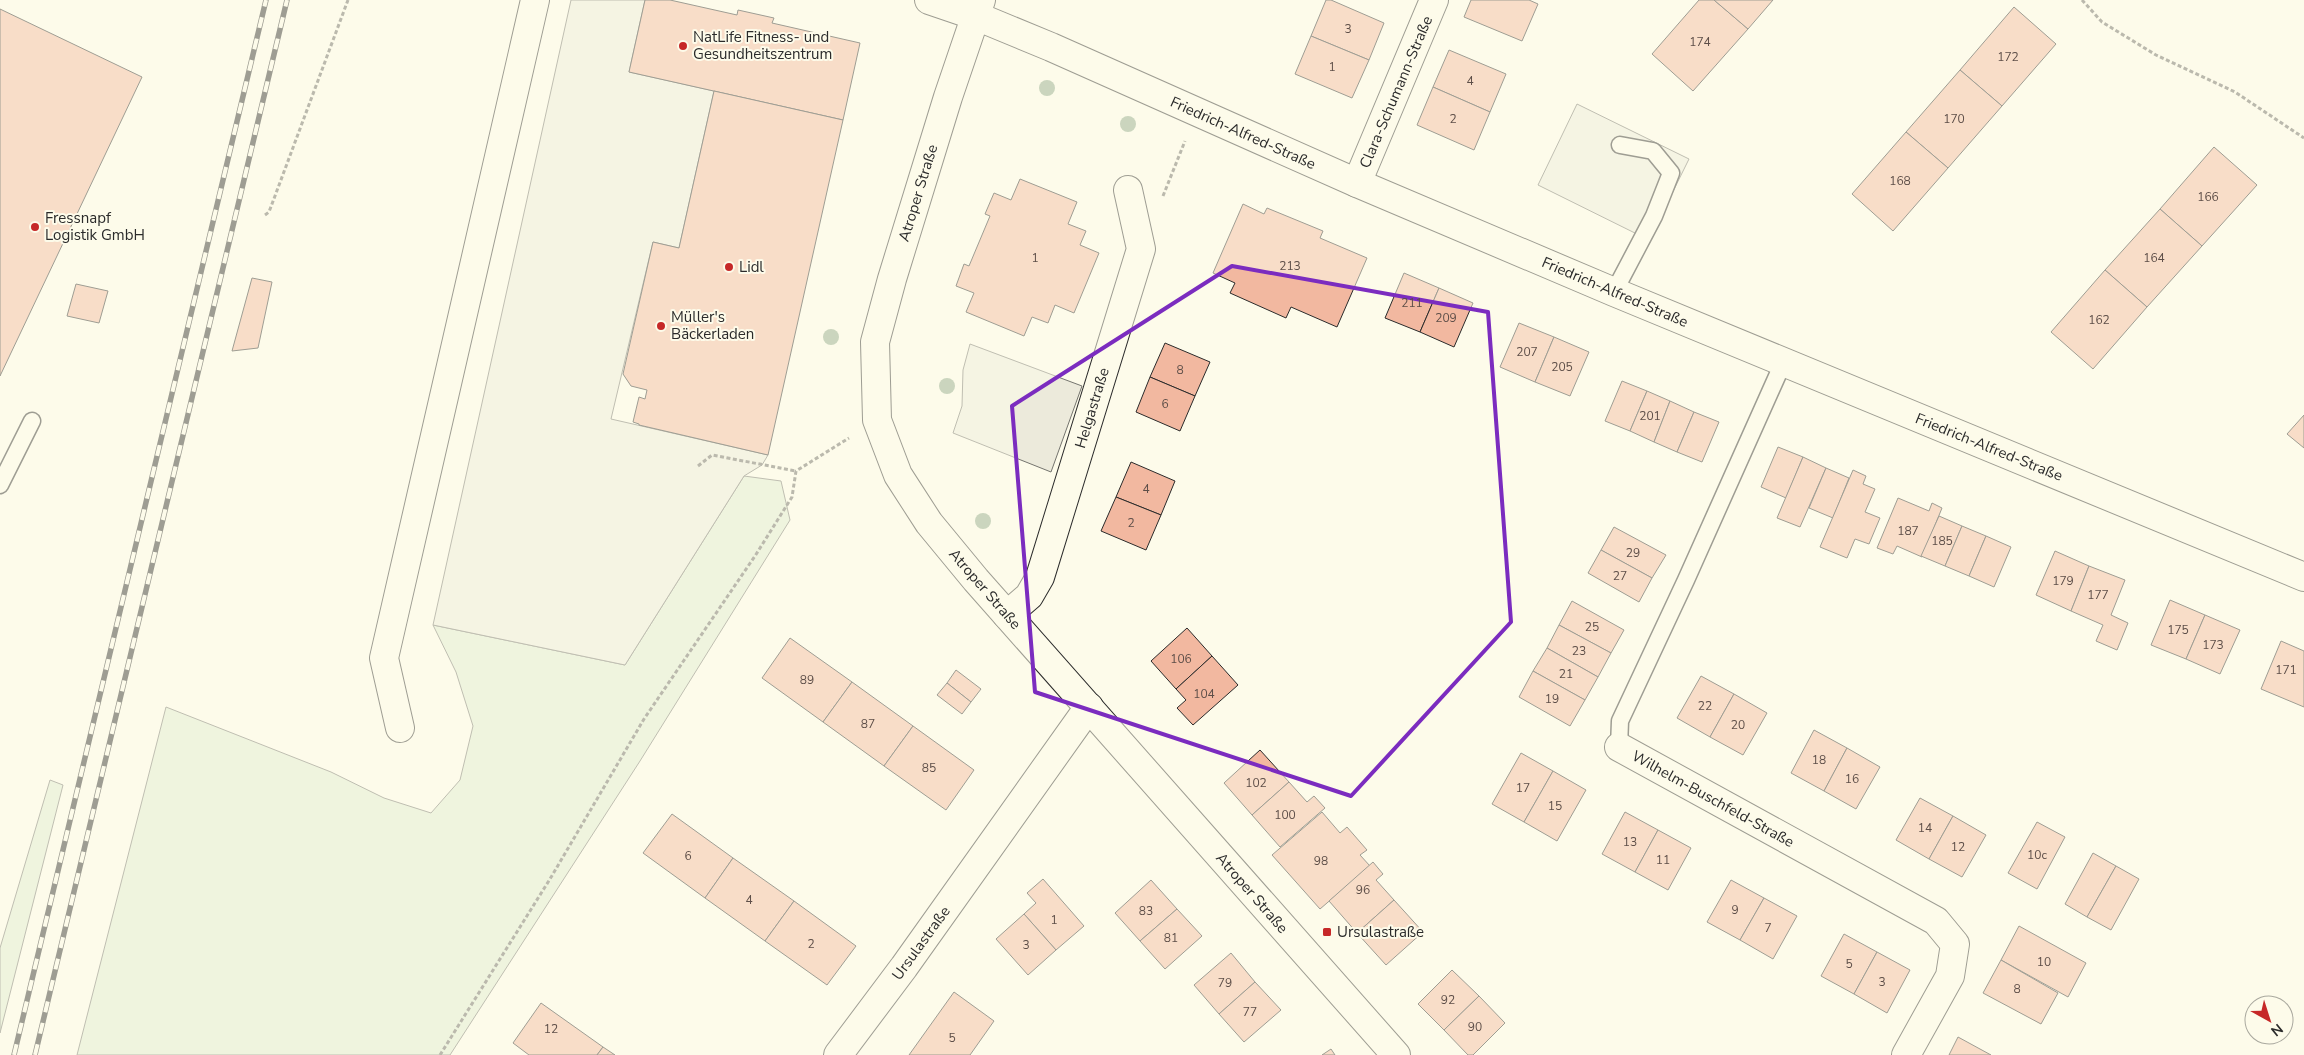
<svg xmlns="http://www.w3.org/2000/svg" width="2304" height="1055" font-family="'Nunito Sans',sans-serif">
<rect width="100%" height="100%" fill="#fdfbea"/>
<g fill="#deebd1" stroke="#74746e">
<path d="M744,476L781,481L790,520L640,761L450,1055H77L166,707L331,772L384,798L431,813L460,780L473,726L456,672L433,625L625,665Z"/>
<path d="M50,780L63,785L0,1033V948Z"/>
</g>
<g fill="#eceadb" stroke="#74746e">
<path d="M571,0H645L629,72L714,91L679,248L653,242L611,419L768,455L762,465L744,476L625,665L433,625Z"/>
<path d="M1577,104L1689,159L1649,240L1538,185Z"/>
<path d="M970,344L1082,386L1051,472L953,433L962,406L963,370Z"/>
</g>
<g fill="#f2b8a0" stroke="#2b2b2b">
<path d="M645,0H670L737,15L738,10L774,18L772,23L860,43L843,120L629,72Z"/>
<path d="M1326,0H1331L1384,23L1369,60L1311,36Z"/>
<path d="M1471,0H1529L1538,4L1522,41L1464,17Z"/>
<path d="M1699,0H1714L1748,29L1693,91L1652,54Z"/>
<path d="M1714,0H1773L1748,29Z"/>
<path d="M2014,7L2056,44L2002,106L1960,70Z"/>
<path d="M0,9L142,77L0,376Z"/>
<path d="M1311,36L1369,60L1352,98L1295,74Z"/>
<path d="M1449,50L1506,74L1490,112L1433,87Z"/>
<path d="M1960,70L2002,106L1948,168L1906,132Z"/>
<path d="M1433,87L1490,112L1474,150L1417,125Z"/>
<path d="M714,91L843,120L768,455L639,425V424L633,422L639,397L645,399L647,390L631,386L623,374L653,242L679,248Z"/>
<path d="M1906,132L1948,168L1893,231L1852,194Z"/>
<path d="M2214,147L2257,185L2202,246L2160,209Z"/>
<path d="M1020,179L1077,202L1068,224L1086,231L1080,245L1099,253L1074,313L1055,305L1048,323L1032,317L1024,336L966,312L974,293L956,286L964,264L969,266L990,216L985,214L994,193L1011,200Z"/>
<path d="M1243,204L1264,214L1267,208L1323,231L1320,238L1367,258L1337,327L1291,307L1286,318L1230,293L1235,283L1213,273Z"/>
<path d="M2160,209L2202,246L2147,307L2105,270Z"/>
<path d="M2105,270L2147,307L2093,369L2051,332Z"/>
<path d="M1404,273L1439,288L1420,332L1385,318Z"/>
<path d="M252,278L272,282L258,348L232,351Z"/>
<path d="M76,284L108,291L99,323L67,316Z"/>
<path d="M1439,288L1473,303L1454,347L1420,332Z"/>
<path d="M1519,323L1554,337L1535,382L1500,367Z"/>
<path d="M1554,337L1589,352L1570,396L1535,382Z"/>
<path d="M1165,343L1210,362L1195,396L1150,377Z"/>
<path d="M1150,377L1195,396L1180,431L1136,412Z"/>
<path d="M1622,381L1647,391L1630,431L1605,421Z"/>
<path d="M1647,391L1670,401L1654,442L1630,431Z"/>
<path d="M1670,401L1694,412L1677,452L1654,442Z"/>
<path d="M1694,412L1719,422L1702,462L1677,452Z"/>
<path d="M2304,415V448L2287,434Z"/>
<path d="M1778,447L1803,457L1786,498L1761,487Z"/>
<path d="M1803,457L1826,468L1800,527L1777,518Z"/>
<path d="M1131,462L1175,481L1161,515L1116,497Z"/>
<path d="M1826,468L1849,478L1833,518L1809,508Z"/>
<path d="M1853,470L1866,476L1863,484L1875,489L1865,512L1880,518L1869,544L1855,539L1847,558L1820,547Z"/>
<path d="M1116,497L1161,515L1146,550L1101,531Z"/>
<path d="M1898,498L1929,511L1932,503L1942,508L1922,557L1897,546L1893,554L1877,548Z"/>
<path d="M1939,516L1962,526L1945,566L1921,556Z"/>
<path d="M1962,526L1986,536L1969,576L1945,566Z"/>
<path d="M1614,527L1666,555L1652,578L1601,550Z"/>
<path d="M1986,536L2011,547L1994,587L1969,576Z"/>
<path d="M1601,550L1652,578L1639,602L1588,573Z"/>
<path d="M2055,551L2089,566L2071,611L2036,595Z"/>
<path d="M2089,566L2125,580L2111,615L2128,623L2117,650L2096,641L2103,625L2071,611Z"/>
<path d="M2170,600L2205,615L2186,659L2151,645Z"/>
<path d="M1572,601L1624,630L1611,653L1559,625Z"/>
<path d="M2205,615L2240,630L2220,674L2186,659Z"/>
<path d="M1559,625L1611,653L1598,677L1547,648Z"/>
<path d="M1187,628L1212,656L1176,689L1151,661Z"/>
<path d="M790,638L852,682L823,722L762,678Z"/>
<path d="M2281,641L2304,651V707L2261,689Z"/>
<path d="M1547,648L1598,677L1585,700L1533,671Z"/>
<path d="M1212,656L1238,685L1193,725L1177,708L1186,700L1176,689Z"/>
<path d="M956,670L981,689L971,702L947,683Z"/>
<path d="M1533,671L1585,700L1570,726L1519,697Z"/>
<path d="M1701,676L1734,694L1710,737L1677,718Z"/>
<path d="M852,682L913,726L884,766L823,722Z"/>
<path d="M947,683L971,702L962,714L937,695Z"/>
<path d="M1734,694L1767,713L1743,755L1710,737Z"/>
<path d="M913,726L974,770L946,810L884,766Z"/>
<path d="M1814,730L1847,748L1824,791L1791,773Z"/>
<path d="M1847,748L1880,767L1856,809L1824,791Z"/>
<path d="M1260,750L1289,782L1252,815L1224,783Z"/>
<path d="M1521,753L1553,771L1524,822L1492,804Z"/>
<path d="M1553,771L1586,790L1557,841L1524,822Z"/>
<path d="M1289,782L1307,802L1314,796L1325,808L1280,847L1252,815Z"/>
<path d="M1920,798L1953,816L1929,859L1896,840Z"/>
<path d="M1322,812L1340,833L1347,827L1367,850L1360,855L1370,866L1320,909L1272,855Z"/>
<path d="M1625,812L1658,830L1635,872L1602,854Z"/>
<path d="M672,814L733,858L705,898L643,853Z"/>
<path d="M1953,816L1986,835L1962,877L1929,859Z"/>
<path d="M2037,822L2065,837L2037,889L2008,873Z"/>
<path d="M1658,830L1691,848L1668,890L1635,872Z"/>
<path d="M2093,853L2116,866L2087,917L2065,904Z"/>
<path d="M733,858L794,901L765,941L705,898Z"/>
<path d="M1373,862L1383,874L1376,880L1394,900L1357,933L1329,901Z"/>
<path d="M2116,866L2139,879L2111,930L2087,917Z"/>
<path d="M1043,879L1084,926L1056,950L1024,914L1036,903L1027,893Z"/>
<path d="M1151,880L1177,909L1140,941L1115,913Z"/>
<path d="M1731,880L1764,898L1740,940L1707,922Z"/>
<path d="M1764,898L1797,916L1773,959L1740,940Z"/>
<path d="M1394,900L1423,932L1386,965L1357,933Z"/>
<path d="M794,901L856,946L827,985L765,941Z"/>
<path d="M1177,909L1202,936L1165,969L1140,941Z"/>
<path d="M1024,914L1056,950L1028,975L996,939Z"/>
<path d="M2019,926L2086,963L2068,997L2001,960Z"/>
<path d="M1844,934L1877,952L1854,994L1821,976Z"/>
<path d="M1877,952L1910,970L1887,1013L1854,994Z"/>
<path d="M1231,953L1255,982L1219,1014L1194,985Z"/>
<path d="M2001,960L2058,993L2041,1024L1983,993Z"/>
<path d="M1452,970L1479,996L1444,1030L1418,1004Z"/>
<path d="M1255,982L1281,1010L1244,1042L1219,1014Z"/>
<path d="M954,992L994,1021L970,1055H909Z"/>
<path d="M1479,996L1505,1023L1473,1055H1468L1444,1030Z"/>
<path d="M541,1003L603,1047L597,1055H529L513,1043Z"/>
<path d="M1958,1037L1991,1055H1949Z"/>
<path d="M603,1047L615,1055H597Z"/>
<path d="M1331,1049L1335,1055H1322Z"/>
</g>
<g fill="none" stroke-linecap="round" stroke-linejoin="round">
<g stroke="#2b2b2b" stroke-width="19">
<g id="service">
<path d="M1614,292L1654,216L1671,173L1653,151L1620,145"/>
<path d="M0,485L32,421"/>
<path d="M1619,747L1620,721L1686,580L1783,363"/>
</g>
</g>
<g stroke="#2b2b2b" stroke-width="30">
<g id="minor">
<path d="M981,0L948,97L892,279L875,342L877,420L898,475L929,523L976,580L1396,1055"/>
<path d="M1357,183L1434,0"/>
<path d="M1007,615L1029,596L1040,577L1141,249L1128,190"/>
<path d="M400,728L384,658L535,0"/>
<path d="M1619,747L1936,921L1955,944L1950,976L1906,1055"/>
<path d="M838,1055L904,967L1089,707"/>
</g>
</g>
<g stroke="#2b2b2b" stroke-width="30">
<path id="tertiary" d="M929,0L976,16L1051,47L1357,183L1614,292L2304,577"/>
</g>
<g stroke="#6a6964" stroke-width="3" stroke-dasharray="4 2.5" stroke-linecap="butt">
<path d="M2082,0L2102,22L2156,55L2235,92L2304,138"/>
<path d="M1163,196L1185,141"/>
<path d="M265,215L269,212L348,0"/>
<path d="M698,466L712,455L796,471"/>
<path d="M440,1055L550,879L644,719L755,556L792,497L796,471L849,438"/>
</g>
<use href="#service" stroke="#fdfbea" stroke-width="16"/>
<use href="#minor" stroke="#fdfbea" stroke-width="28"/>
<use href="#tertiary" stroke="#fdfbea" stroke-width="28"/>
<g stroke="#2b2b2b" stroke-width="5.5">
<g id="rail">
<path d="M14,1055L266,0"/>
<path d="M35,1055L287,0"/>
</g>
</g>
<use href="#rail" stroke="#fdfbea" stroke-width="4" stroke-dasharray="11" stroke-linecap="butt"/>
</g>
<g fill="#8ea78a">
<circle cx="1047" cy="88" r="8"/>
<circle cx="1128" cy="124" r="8"/>
<circle cx="831" cy="337" r="8"/>
<circle cx="947" cy="386" r="8"/>
<circle cx="983" cy="521" r="8"/>
</g>
<path d="M0 0H2304V1055H0ZM1232,266L1488,312L1511,622L1351,796L1035,692L1012,406Z" fill="#fdfbea" fill-opacity=".55" fill-rule="evenodd"/>
<path fill="none" stroke="#7b2cbf" stroke-width="4" stroke-linejoin="round" d="M1232,266L1488,312L1511,622L1351,796L1035,692L1012,406Z"/>
<g fill="#c62828" stroke="#fdfbea" stroke-width="2">
<circle cx="683" cy="46" r="5"/>
<circle cx="35" cy="227" r="5"/>
<circle cx="729" cy="267" r="5"/>
<circle cx="661" cy="326" r="5"/>
<rect x="1322" y="927" width="10" height="10" rx="2.5"/>
</g>
<g text-anchor="middle" stroke-width="4" stroke-linejoin="round" paint-order="stroke">
<g font-size="12" fill="#5d4e48">
<text x="1348" y="33">3</text>
<text x="1700" y="46">174</text>
<text x="2008" y="61">172</text>
<text x="1332" y="71">1</text>
<text x="1470" y="85">4</text>
<text x="1453" y="123">2</text>
<text x="1954" y="123">170</text>
<text x="1900" y="185">168</text>
<text x="2208" y="201">166</text>
<text x="1035" y="262">1</text>
<text x="2154" y="262">164</text>
<text x="1290" y="270">213</text>
<text x="1412" y="307">211</text>
<text x="1446" y="322">209</text>
<text x="2099" y="324">162</text>
<text x="1527" y="356">207</text>
<text x="1562" y="371">205</text>
<text x="1180" y="374">8</text>
<text x="1165" y="408">6</text>
<text x="1650" y="420">201</text>
<text x="1146" y="493">4</text>
<text x="1131" y="527">2</text>
<text x="1908" y="535">187</text>
<text x="1942" y="545">185</text>
<text x="1633" y="557">29</text>
<text x="1620" y="580">27</text>
<text x="2063" y="585">179</text>
<text x="2098" y="599">177</text>
<text x="1592" y="631">25</text>
<text x="2178" y="634">175</text>
<text x="2213" y="649">173</text>
<text x="1579" y="655">23</text>
<text x="1181" y="663">106</text>
<text x="2286" y="674">171</text>
<text x="1566" y="678">21</text>
<text x="807" y="684">89</text>
<text x="1204" y="698">104</text>
<text x="1552" y="703">19</text>
<text x="1705" y="710">22</text>
<text x="868" y="728">87</text>
<text x="1738" y="729">20</text>
<text x="1819" y="764">18</text>
<text x="929" y="772">85</text>
<text x="1852" y="783">16</text>
<text x="1256" y="787">102</text>
<text x="1523" y="792">17</text>
<text x="1555" y="810">15</text>
<text x="1285" y="819">100</text>
<text x="1925" y="832">14</text>
<text x="1630" y="846">13</text>
<text x="1958" y="851">12</text>
<text x="2037" y="859">10c</text>
<text x="688" y="860">6</text>
<text x="1663" y="864">11</text>
<text x="1321" y="865">98</text>
<text x="1363" y="894">96</text>
<text x="749" y="904">4</text>
<text x="1735" y="914">9</text>
<text x="1146" y="915">83</text>
<text x="1054" y="924">1</text>
<text x="1768" y="932">7</text>
<text x="1171" y="942">81</text>
<text x="811" y="948">2</text>
<text x="1026" y="949">3</text>
<text x="2044" y="966">10</text>
<text x="1849" y="968">5</text>
<text x="1882" y="986">3</text>
<text x="1225" y="987">79</text>
<text x="2017" y="993">8</text>
<text x="1448" y="1004">92</text>
<text x="1250" y="1016">77</text>
<text x="1475" y="1031">90</text>
<text x="551" y="1033">12</text>
<text x="952" y="1042">5</text>
</g>
<g font-size="15" fill="#2b2b2b" stroke="#fdfbea" text-anchor="start">
<text x="693" y="42">NatLife Fitness- und<tspan x="693" dy="17">Gesundheitszentrum</tspan></text>
<text x="45" y="223">Fressnapf<tspan x="45" dy="17">Logistik GmbH</tspan></text>
<text x="739" y="272">Lidl</text>
<text x="671" y="322">Müller's<tspan x="671" dy="17">Bäckerladen</tspan></text>
<text x="1337" y="937">Ursulastraße</text>
</g>
<g font-size="15" fill="#2b2b2b" stroke="#fdfbea">
<text transform="translate(1396 92) rotate(-67)" y="5">Clara-Schumann-Straße</text>
<text transform="translate(1243 133) rotate(24)" y="5">Friedrich-Alfred-Straße</text>
<text transform="translate(918 193) rotate(-73)" y="5">Atroper Straße</text>
<text transform="translate(1615 292) rotate(23)" y="5">Friedrich-Alfred-Straße</text>
<text transform="translate(1092 408) rotate(-73)" y="5">Helgastraße</text>
<text transform="translate(1989 447) rotate(22)" y="5">Friedrich-Alfred-Straße</text>
<text transform="translate(985 589) rotate(49)" y="5">Atroper Straße</text>
<text transform="translate(1713 799) rotate(29)" y="5">Wilhelm-Buschfeld-Straße</text>
<text transform="translate(1252 893) rotate(49)" y="5">Atroper Straße</text>
<text transform="translate(921 943) rotate(-54)" y="5">Ursulastraße</text>
</g>
</g>
<g transform="translate(2269 1020) rotate(141)"><circle r="24" fill="#fdfbea" stroke="#a9a89e"/>
<path d="M0-4L9 19L0 12L-9 19Z" fill="#c62828"/>
<text y="-8" font-size="14" font-weight="bold" text-anchor="middle" fill="#2b2b2b">N</text>
</g>
</svg>
